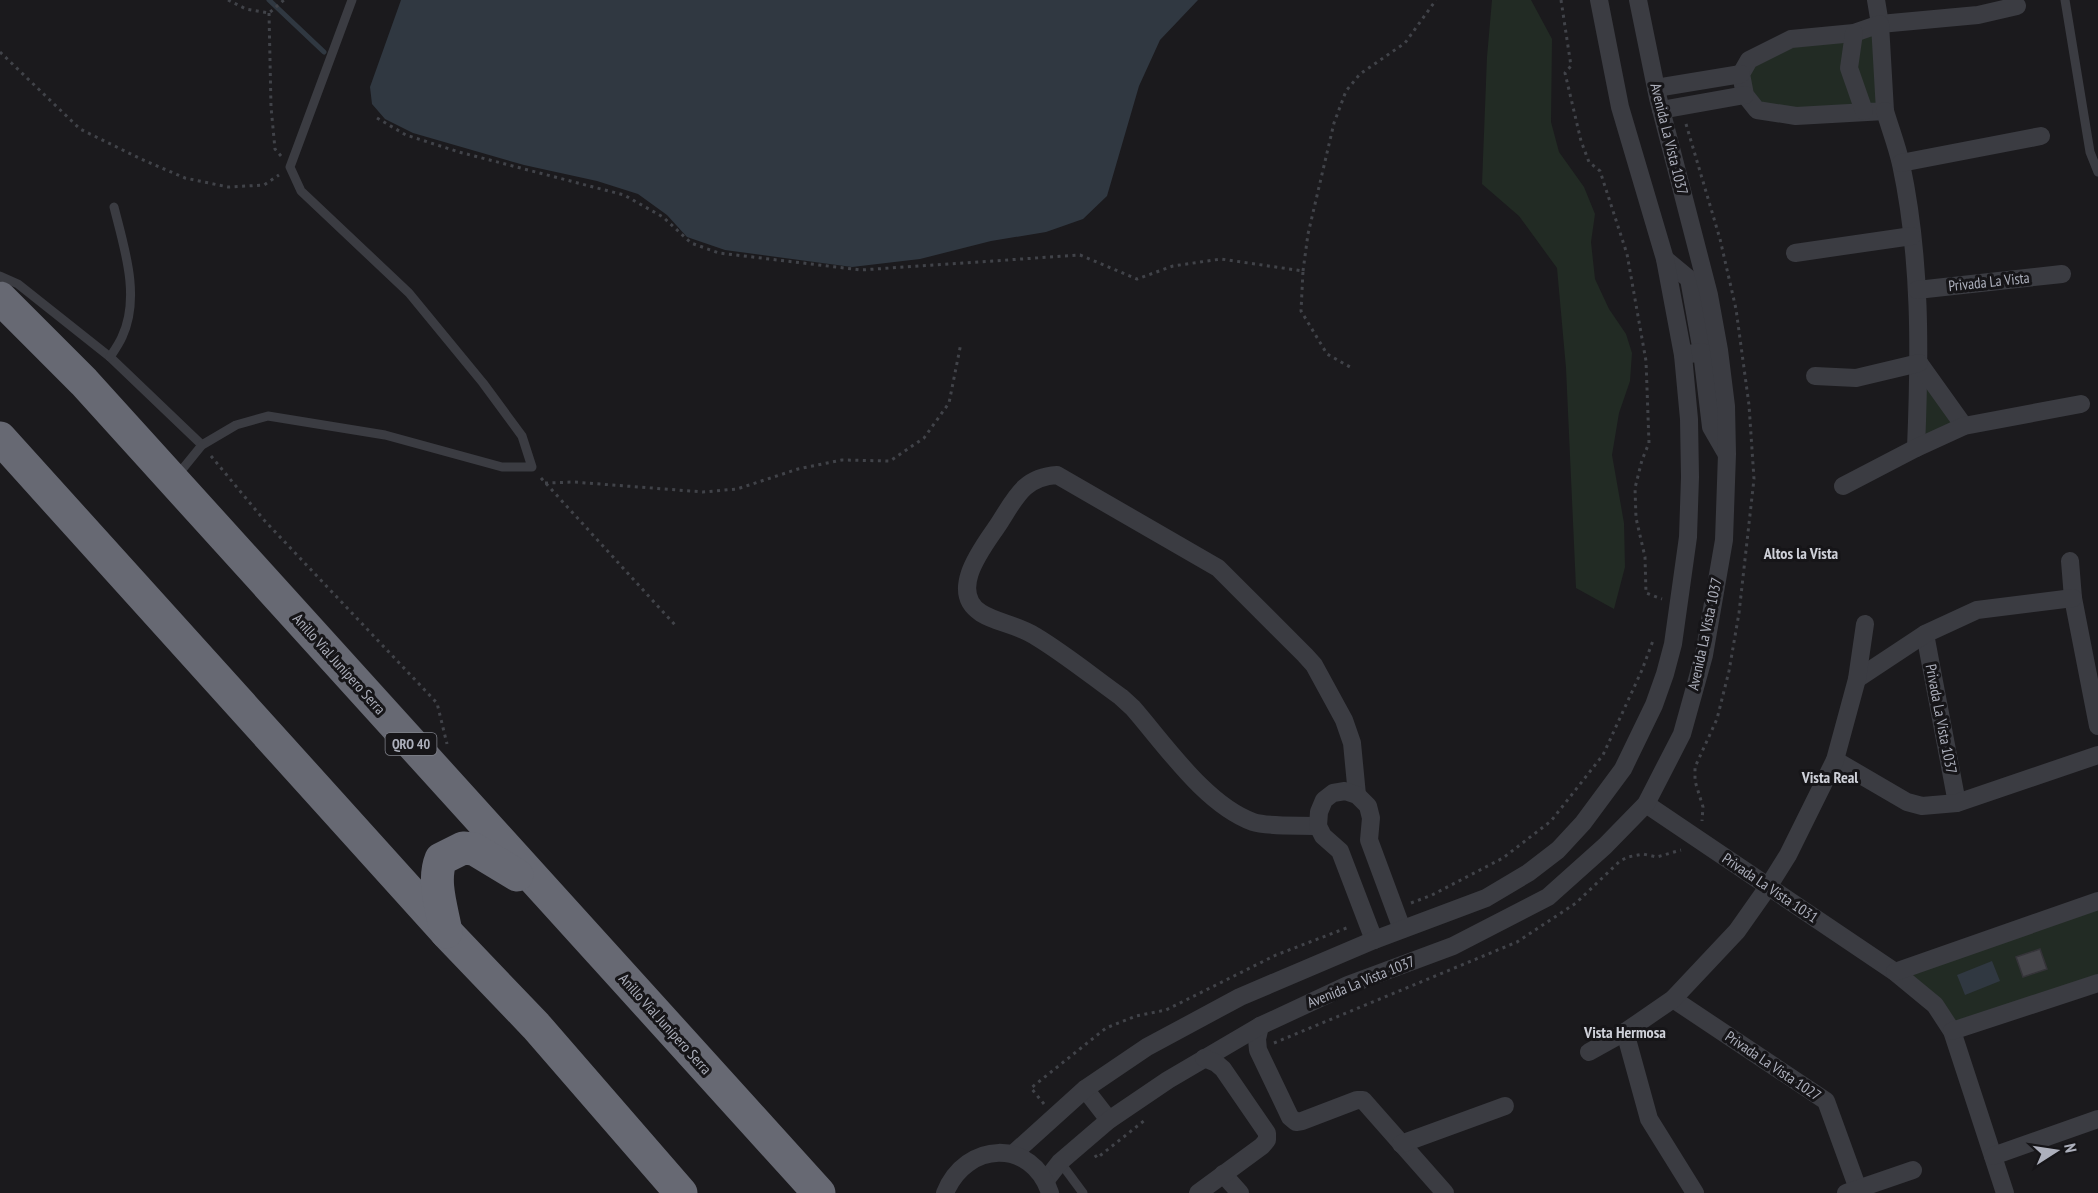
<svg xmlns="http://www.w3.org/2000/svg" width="2098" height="1193" font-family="'PT Sans Narrow',sans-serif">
<rect width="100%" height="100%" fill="#1b1a1d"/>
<g fill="#222b24">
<path d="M1492,0H1531L1552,39L1551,122L1559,152L1584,187L1595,214L1591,242L1595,279L1609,309L1626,334L1632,353L1630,381L1619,413L1612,455L1624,523L1625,567L1614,609L1576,588L1566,368L1557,268L1519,216L1482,184L1487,57Z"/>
<path d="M1880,24L1885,111L1796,116L1745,95L1749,60L1791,39Z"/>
<path d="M1919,363L1964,426L1916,448Z"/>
<path d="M2098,901V983L1952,1031L1895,972Z"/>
</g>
<g fill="#303841">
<path d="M401,0H1198L1160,40L1139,86L1107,196L1083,219L1046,232L991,241L920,259L852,267L725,250L687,237L667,215L638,194L597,181L524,165L413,133L385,119L372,104L370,87Z"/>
<path d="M1992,961L2000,981L1965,995L1957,975Z"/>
</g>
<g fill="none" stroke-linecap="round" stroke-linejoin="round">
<path stroke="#303841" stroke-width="5" d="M269,0L324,52"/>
</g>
<path fill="#45454a" stroke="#353439" stroke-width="1.5" d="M2040,949L2047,969L2023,977L2016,957Z"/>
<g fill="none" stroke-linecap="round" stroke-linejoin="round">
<g stroke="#414349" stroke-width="3" stroke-dasharray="3 4.5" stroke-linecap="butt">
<path d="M228,0L246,9L269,13L284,0"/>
<path d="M1561,0L1571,66L1565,73L1581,141L1589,162L1600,171L1627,254L1646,361L1649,443L1642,460L1635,488L1636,518L1645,557L1646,593L1662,599"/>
<path d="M269,13L271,107L275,149L281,156"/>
<path d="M0,52L80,129L141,159L185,178L228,187L264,185L279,175"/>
<path d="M377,118L406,135L459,152L624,195L663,217L691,243L719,253L861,270L1080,255L1137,279L1173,266L1221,259L1303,271L1301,311L1327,354L1350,367"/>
<path d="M1686,124L1720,239L1736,309L1749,405L1754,479L1739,613L1729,671L1717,719L1695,767V781L1703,807L1702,821"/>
<path d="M1303,271L1308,234L1334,123L1346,91L1360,74L1405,43L1436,0"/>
<path d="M211,456L264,520L437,703L447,744"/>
<path d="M541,478L675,625"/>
<path d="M545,483L574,482L703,492L737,489L798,469L842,460L890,461L924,438L949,403L961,343"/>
<path d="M1411,903L1432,895L1503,858L1551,821L1603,755L1642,670L1654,638"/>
<path d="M1274,1043L1517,942L1576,903L1620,861L1628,857L1643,854L1657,857L1681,850"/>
<path d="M1044,1104L1031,1088L1106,1028L1136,1016L1166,1010L1276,955L1349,927"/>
<path d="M1095,1155L1097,1158L1145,1120"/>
</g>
<g stroke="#3b3c42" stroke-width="9">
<path d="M2065,0L2090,152L2098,172"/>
<path d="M0,276L18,284L110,357L202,445"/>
<path d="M110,357C114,351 119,344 122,337C141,297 124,247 114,207"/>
<path d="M176,477L202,445L236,425L268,416L385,435L502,467H532L522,436L483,383L409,293L301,191L290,167L352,0"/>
<path d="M1060,1162L1083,1193"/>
</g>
<g stroke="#3b3c42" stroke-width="18">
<path d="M1876,0L1880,24L1978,15L2017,6"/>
<path d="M1880,24L1885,111L1796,116L1757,110L1745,95L1741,74L1749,60L1791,39L1854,33Z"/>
<path d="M1854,33L1849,68L1864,111"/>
<path d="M1656,88L1741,74"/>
<path d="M1661,110L1745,95"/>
<path d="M1885,111C1890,128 1897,146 1901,164C1921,257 1920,353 1916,448"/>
<path d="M1901,163L2041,136"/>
<path d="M1795,253L1912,236"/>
<path d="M1665,259L1689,279L1702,352L1712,351"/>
<path d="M1917,290L2062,274"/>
<path d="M1683,355L1702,352L1711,427L1726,453"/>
<path d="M1919,363L1964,426"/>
<path d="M1815,376L1856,378L1919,363"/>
<path d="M1843,486L1916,448L1964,426L2081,404"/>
<path d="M2070,561L2073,598L2098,726"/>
<path d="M1925,634L1957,803"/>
<path d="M1857,679L1925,634L1977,610L2073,598"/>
<path d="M1835,760L1907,802L1922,806L1957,803L2098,755"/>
<path d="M1646,804L1895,972L1935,1005L1952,1031L2005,1193"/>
<path d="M1318,826C1301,825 1267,827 1253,822C1206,805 1166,746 1133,708L1121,697C1093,677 1065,654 1035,636C1018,625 997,623 981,613C947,591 984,546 998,525C1015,499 1023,477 1057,475L1218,568L1305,655L1314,665L1344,720L1352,743L1357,795"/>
<path d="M1374,940L1340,851L1323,836L1318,826L1319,812L1324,800L1333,793L1345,791L1357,795L1368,806L1371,818L1369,840L1402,929"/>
<path d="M1895,972L2098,901"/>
<path d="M1673,999L1826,1101L1858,1189"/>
<path d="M1260,1026L1257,1039L1258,1050L1290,1117L1296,1122L1302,1121L1357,1100H1363L1445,1193"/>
<path d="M1952,1031L2098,983"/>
<path d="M1625,1032L1649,1119L1695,1193"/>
<path d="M1589,1052L1625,1032L1673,999L1737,931L1768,887L1788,855L1835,760L1857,679L1865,624"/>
<path d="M1085,1089L1109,1120"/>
<path d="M1401,1144L1505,1106"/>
<path d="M1013,1154L1085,1089L1147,1047L1240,997L1374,940L1486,898L1528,873L1558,850L1583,823L1623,769L1654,705L1665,674L1673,644L1688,537L1690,477L1689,419L1683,355L1665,259L1620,107L1599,0"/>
<path d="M1993,1156L2098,1119"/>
<path d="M1223,1174L1240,1193"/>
<path d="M1046,1180L1060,1162L1109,1120L1168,1080L1260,1026L1348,985L1453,946L1548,897L1605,846L1646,804L1682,734L1704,655L1724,540L1727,454L1726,406L1719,350L1709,295L1658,98L1638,0"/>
<path d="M945,1193C966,1141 1032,1138 1050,1193"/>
<path d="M1198,1193L1262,1146L1267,1140V1133L1223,1069L1216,1063L1204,1058"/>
<path d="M1846,1193L1913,1170"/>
</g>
<g stroke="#676973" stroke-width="33">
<path d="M0,298L84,382L819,1193"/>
<path d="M0,438L447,933L536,1026L681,1193"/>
<path d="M446,932C442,909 432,881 441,859L463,848L474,849L517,875"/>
</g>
</g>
<g text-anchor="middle" stroke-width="6" stroke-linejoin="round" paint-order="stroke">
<rect fill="#161518" stroke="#80828b" stroke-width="1.5" x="385.5" y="733" width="51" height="22" rx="4.5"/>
<g font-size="14" font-weight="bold" fill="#adb0bc">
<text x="411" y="749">QRO 40</text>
</g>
<g font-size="15" fill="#adb0bc" stroke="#161518">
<text transform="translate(1669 139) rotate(76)" y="5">Avenida La Vista 1037</text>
<text transform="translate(1989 282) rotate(-6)" y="5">Privada La Vista</text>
<text transform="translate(1705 634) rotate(-78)" y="5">Avenida La Vista 1037</text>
<text transform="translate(339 664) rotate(48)" y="5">Anillo Vial Junípero Serra</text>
<text transform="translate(1941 719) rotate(79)" y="5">Privada La Vista 1037</text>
<text transform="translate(1770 888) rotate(34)" y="5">Privada La Vista 1031</text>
<text transform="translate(1361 982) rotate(-22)" y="5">Avenida La Vista 1037</text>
<text transform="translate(665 1024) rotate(48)" y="5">Anillo Vial Junípero Serra</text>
<text transform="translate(1773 1066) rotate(34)" y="5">Privada La Vista 1027</text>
</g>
<g font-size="16" font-weight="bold" fill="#ced0d8" stroke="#161518">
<text x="1801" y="559">Altos la Vista</text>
<text x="1830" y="783">Vista Real</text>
<text x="1625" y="1038">Vista Hermosa</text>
</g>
</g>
<g transform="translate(2056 1151) rotate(78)" stroke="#161518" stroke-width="4.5" paint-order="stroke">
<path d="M0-4.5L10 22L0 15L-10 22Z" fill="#adb0bc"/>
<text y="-9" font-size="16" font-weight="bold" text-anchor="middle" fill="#adb0bc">N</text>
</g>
</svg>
